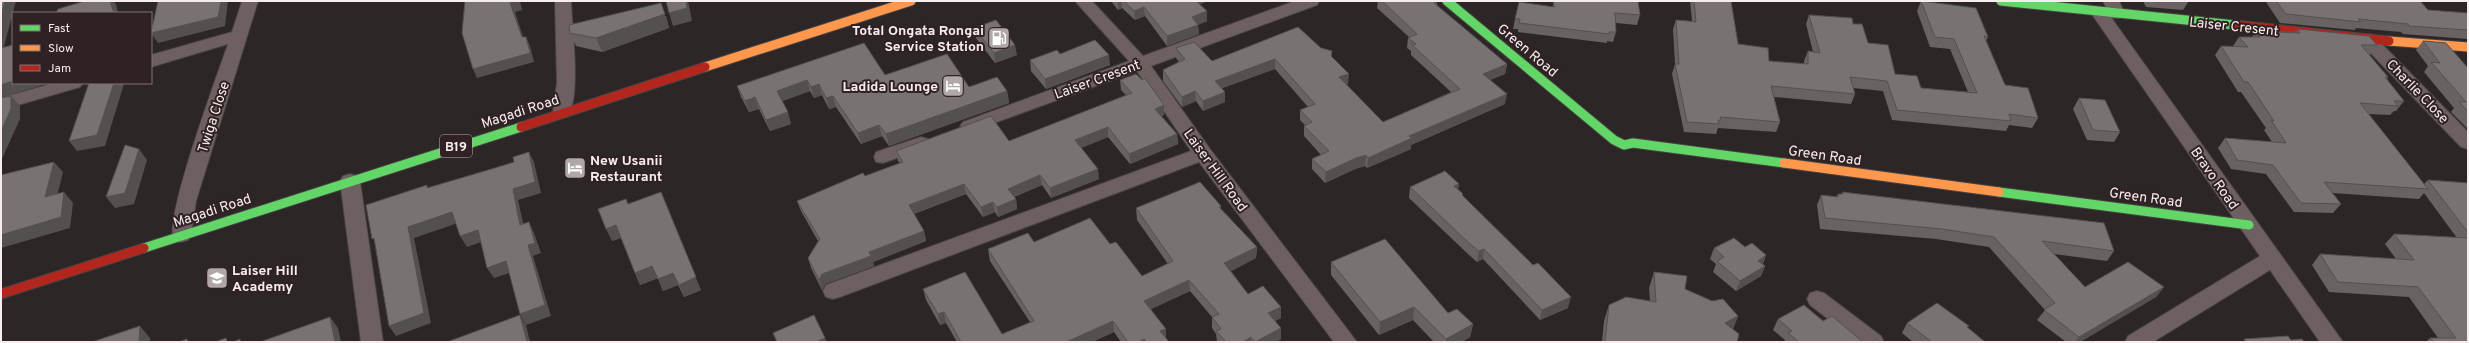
<svg xmlns="http://www.w3.org/2000/svg" width="2469" height="343" font-family="Overpass,sans-serif">
<rect width="100%" height="100%" fill="#2c2626"/>
<g fill="none" stroke-linecap="round" stroke-linejoin="round">
<g stroke="#484343" stroke-width="2">
<g id="street">
<path d="M242,1H258L196,201L191,235L188,240L181,242L174,240C163,221 218,73 228,44L151,67V55L232,32Z"/>
<path d="M555,1H571C572,27 581,96 568,116L562,118L556,116L553,112L557,83Z"/>
<path d="M1075,1H1092L1143,56L1295,1H1319L1317,5L1151,66L1210,149L1357,342H1334L1199,162L840,297L833,299L826,297L823,291L826,285L1191,151L1137,71L975,130L969,132L963,130L960,126L963,122L1129,61Z"/>
<path d="M2103,1H2119L2125,14L2123,18H2111Z"/>
<path d="M2099,8L2105,9L2343,342H2320L2270,270L2153,342H2125L2128,336L2260,256L2091,13L2093,9Z"/>
<path d="M2367,34L2373,35L2468,132V149L2461,147L2361,43L2358,39L2361,35Z"/>
<path d="M54,83H83L80,87L1,110V98Z"/>
<path d="M921,137L928,139L930,143L928,147L883,163L876,162L874,157L876,152Z"/>
<path d="M350,174L357,176L360,181L383,342H361L340,181L343,176Z"/>
<path d="M1817,291L1824,293L1881,336L1884,342H1858L1810,305L1807,299L1810,293Z"/>
</g>
</g>
<g stroke="#484343" stroke-width="11">
<g id="fast">
<path d="M1447,1L1614,140L1624,145L1633,143L1784,163"/>
<path d="M2001,1L2235,25"/>
<path d="M1999,192L2249,225"/>
<path d="M144,248L521,127"/>
</g>
</g>
<g stroke="#484343" stroke-width="11">
<g id="slow">
<path d="M2389,41L2468,47"/>
<path d="M705,67L911,1"/>
<path d="M1784,163L1999,192"/>
</g>
</g>
<g stroke="#484343" stroke-width="11">
<g id="jam">
<path d="M2235,25L2389,41"/>
<path d="M521,127L705,67"/>
<path d="M1,294L144,248"/>
</g>
</g>
<use href="#street" fill="#6e6061" fill-rule="evenodd"/>
<use href="#fast" stroke="#63d668" stroke-width="9"/>
<use href="#slow" stroke="#ff974d" stroke-width="9"/>
<use href="#jam" stroke="#b3261e" stroke-width="9"/>
</g>
<g fill="#686262">
<path d="M1111,1H1208L1200,4L1207,21L1198,25L1199,34L1167,46L1145,16L1135,20L1122,8L1118,10Z"/>
<path d="M1378,1H1435L1437,2V5L1507,64L1505,74L1490,80L1505,104L1411,145V149L1367,168L1365,166L1355,169L1325,183L1312,169V159L1321,155L1304,136V126L1305,125L1300,120V110L1308,107L1275,69L1222,88L1225,102L1203,111L1196,101L1182,107L1163,81V70L1179,62L1176,58V48L1212,61L1321,48L1332,51V57L1348,84L1346,85L1383,122L1451,92L1411,55V51L1407,48L1408,38L1409,37L1377,8Z"/>
<path d="M1553,1H1638L1640,15L1637,25L1616,23V32L1613,42L1607,41V43L1518,32V29H1513L1515,19L1553,7Z"/>
<path d="M1690,1H1731L1738,44L1769,61L1804,64V61L1808,51L1813,52L1806,24L1809,15L1853,24L1868,43L1895,74L1921,88L1968,92L1950,49L1930,47L1917,11L1921,1L1988,37L1986,41L2005,85L2038,118L2032,128L2009,125L2006,131L1892,120L1883,91L1853,88L1855,94L1851,104L1774,97L1780,122L1776,132L1718,128L1716,134L1684,132L1672,74L1675,64L1673,29L1676,20L1692,21Z"/>
<path d="M2143,1H2189L2183,10L2146,7Z"/>
<path d="M2266,1H2420L2428,10L2468,13V39L2403,34L2401,32L2356,28L2355,30L2280,23L2266,2Z"/>
<path d="M666,16L669,28L602,52L576,46L570,33Z"/>
<path d="M974,28L1017,55L995,63L976,38Z"/>
<path d="M2298,29L2377,45L2370,55H2369L2388,77L2387,79L2404,101L2396,111H2394L2390,115L2368,114L2424,184L2428,180L2468,183V342H2426L2430,338H2438L2409,297L2329,292L2312,265L2320,254L2396,259L2385,244L2394,234L2457,238L2424,193L2419,199L2332,193L2341,204L2333,213L2294,212L2266,174L2231,169L2218,148L2225,138L2272,142L2264,130L2266,128L2241,92H2238L2215,55L2221,46H2233L2239,37H2252L2256,31L2296,32Z"/>
<path d="M2423,41L2468,68V129L2451,112L2454,108L2424,72L2428,66L2416,50Z"/>
<path d="M1060,54L1110,65L1046,89L1031,71L1030,60Z"/>
<path d="M885,75L1007,91L1009,103L889,146L882,136L861,144L836,107L829,109L822,95L814,98L810,91L782,101L791,124L770,131L759,109L749,112L741,97L737,86Z"/>
<path d="M1120,80L1164,105V115L1161,116L1177,134L1178,144L1130,164L1108,137L1081,148L1099,179L1051,198L1042,185L1014,197L1016,199L1017,209L998,217L995,212L983,217L966,194L914,214L924,231L926,241L873,262L874,266L825,284L822,290L811,268L808,258L818,241L801,211L797,201L865,176L900,163L898,161L896,151L1009,141L1126,95L1121,90Z"/>
<path d="M2079,98L2120,132L2114,142L2087,140L2073,109Z"/>
<path d="M1459,184L1458,189L1463,194V196L1568,308L1540,320L1483,259L1477,262L1468,254L1409,198L1410,187Z"/>
<path d="M1842,192L2114,251L2107,261L2054,254L2085,287H2164L2156,297L2080,342H2066L2037,320L2045,310L1989,247L1936,239L1820,229L1817,205L1821,195L1836,197L1838,194H1842Z"/>
<path d="M626,199L628,204L701,290L684,297L678,285L663,291L658,278L640,285L635,273L621,238L612,241Z"/>
<path d="M1221,206V209L1257,247L1256,258L1231,271L1248,294L1281,318L1275,321L1281,339L1276,342H1217L1216,334L1212,328V317L1190,291L1151,309L1166,338L1169,342H1121L1114,332L1092,342H957L946,323L940,325L926,300L923,289L1002,334L1030,322L990,261L988,249L1034,242L1110,244L1142,276L1168,264L1137,220L1136,208Z"/>
<path d="M1745,247L1766,255L1763,264L1765,266L1761,276L1736,291L1713,272L1716,264L1710,259L1714,248Z"/>
<path d="M1331,262L1473,324L1470,337L1462,342H1434L1413,320L1379,335L1331,275Z"/>
<path d="M1654,272L1685,289L1738,316L1733,329L1737,342H1602L1604,321L1609,305L1650,301L1649,288Z"/>
<path d="M1778,319L1823,321L1863,342H1784L1785,340L1773,330Z"/>
<path d="M1907,323L1968,328L1985,342H1913L1902,333Z"/>
</g>
<g fill="#555050">
<path d="M5,1H16L1,58V17Z"/>
<path d="M110,1H113L116,4L118,13H114Z"/>
<path d="M221,1H228L225,26L158,43L151,33Z"/>
<path d="M517,1H520L522,10L515,12L526,46L522,37L510,3Z"/>
<path d="M686,1H688L692,21L673,26L669,13Z"/>
<path d="M1118,1H1122V8L1118,10Z"/>
<path d="M1193,1H1208L1193,7Z"/>
<path d="M661,3L669,28L602,52L596,38Z"/>
<path d="M1144,7L1145,16L1135,20L1134,11Z"/>
<path d="M1207,11V21L1193,27L1192,17Z"/>
<path d="M1198,25L1199,34L1167,46V36Z"/>
<path d="M526,37L530,46L534,62L477,78L473,69Z"/>
<path d="M1015,45L1017,55L995,63L994,53Z"/>
<path d="M1109,55L1110,65L1046,89L1045,79Z"/>
<path d="M1275,59V69L1215,91V81Z"/>
<path d="M1507,64L1505,74L1481,84L1483,74Z"/>
<path d="M1349,74L1348,84L1338,88L1339,77Z"/>
<path d="M807,80L810,91L780,102L777,91Z"/>
<path d="M13,81V83H49L1,98V85Z"/>
<path d="M114,83H123L124,84L105,146L77,151L69,141Z"/>
<path d="M819,84L822,95L814,98L811,87Z"/>
<path d="M1007,91L1009,103L889,146L886,134Z"/>
<path d="M1195,91L1196,101L1182,107V97Z"/>
<path d="M1225,92V102L1203,111V101Z"/>
<path d="M1507,94L1505,104L1411,145V149L1367,168L1368,158L1409,136Z"/>
<path d="M11,96L20,106V119L1,161V131Z"/>
<path d="M833,96L836,107L829,109L826,98Z"/>
<path d="M755,97L759,109L749,112L745,101Z"/>
<path d="M1164,105V115L1155,118V109Z"/>
<path d="M788,112L791,124L770,131L766,120Z"/>
<path d="M879,125L882,136L861,144L858,133Z"/>
<path d="M1108,127V137L1076,150L1075,140Z"/>
<path d="M1177,134L1178,144L1130,164L1129,154Z"/>
<path d="M139,149L147,160L134,204L115,208L106,197Z"/>
<path d="M529,152L534,162L541,193L518,200L526,236L520,225L513,189Z"/>
<path d="M1366,155L1365,166L1355,169L1325,183L1326,172L1356,158Z"/>
<path d="M54,162L63,172L54,208L45,197Z"/>
<path d="M1098,169L1099,179L1051,198L1050,188Z"/>
<path d="M1040,175L1042,185L1009,199L1008,189Z"/>
<path d="M964,184L966,194L911,215L909,205Z"/>
<path d="M1459,184L1457,194L1454,186Z"/>
<path d="M64,192L73,203L70,228L1,248V235Z"/>
<path d="M1016,199L1017,209L998,217L997,207Z"/>
<path d="M993,202L995,212L983,217L981,207Z"/>
<path d="M666,204L701,290L684,297L679,285Z"/>
<path d="M452,212L458,223L414,238L431,323L396,336L389,326L408,227Z"/>
<path d="M529,222L534,233L541,253L533,256L551,316L526,325L520,314L528,245Z"/>
<path d="M616,225L621,238L612,241L606,229Z"/>
<path d="M478,230L484,241L467,247L460,236Z"/>
<path d="M924,231L926,241L873,262L874,266L825,284L822,290L819,280L822,274L869,252Z"/>
<path d="M1257,247L1256,258L1224,275V263Z"/>
<path d="M1484,249L1483,259L1477,262L1479,251Z"/>
<path d="M1766,255L1762,266L1758,261Z"/>
<path d="M506,261L512,272L494,278L487,268Z"/>
<path d="M652,266L658,278L640,285L635,273Z"/>
<path d="M1765,266L1761,276L1736,291L1740,281Z"/>
<path d="M673,273L678,285L663,291L658,279Z"/>
<path d="M1189,280L1190,291L1145,312L1144,301Z"/>
<path d="M2164,287L2156,297L2080,342H2075L2079,337Z"/>
<path d="M1571,297L1568,308L1540,320L1542,310Z"/>
<path d="M1281,307V318L1268,324V313Z"/>
<path d="M1414,307L1413,320L1379,335L1380,322Z"/>
<path d="M944,312L946,323L940,325L938,314Z"/>
<path d="M520,315L526,325L530,342H527Z"/>
<path d="M1738,316L1732,332L1725,323Z"/>
<path d="M330,317L338,328L341,342H335Z"/>
<path d="M1113,321L1114,332L1092,342H1066Z"/>
<path d="M1473,324L1470,337L1462,342H1446V339Z"/>
<path d="M140,326L150,338V342H139Z"/>
<path d="M1281,328V339L1276,342H1255Z"/>
<path d="M1166,329V340L1160,331Z"/>
<path d="M1251,337V342H1243Z"/>
<path d="M825,338L827,342H816Z"/>
<path d="M1144,339L1145,342H1139Z"/>
</g>
<g fill="#797272" stroke="#555050">
<path d="M1,1H5L1,17Z"/>
<path d="M85,1H110L114,13H56L58,9Z"/>
<path d="M158,1H221L218,17L151,33Z"/>
<path d="M465,1H517L510,3L522,37H526L530,53L473,69L462,33Z"/>
<path d="M666,1H686L687,8L669,13Z"/>
<path d="M1124,1H1196L1207,11L1192,17L1198,25L1167,36L1144,7L1134,11Z"/>
<path d="M1382,1H1435L1437,2L1434,3L1507,64L1483,74L1507,94L1409,136L1412,138L1368,158L1366,155L1356,158L1326,172L1312,159L1329,151L1304,126L1312,122L1300,110L1315,104L1275,59L1215,81L1225,92L1203,101L1195,91L1182,97L1163,70L1185,59L1176,48L1194,42L1212,61L1298,27L1321,48L1332,51L1331,56L1349,74L1339,77L1383,122L1460,89L1412,45L1416,44L1408,38L1417,34Z"/>
<path d="M1554,1H1638L1640,15L1615,13L1616,32H1609V34L1519,23L1520,19H1515L1519,2L1554,7Z"/>
<path d="M1694,1H1731L1738,44L1768,48L1769,61L1808,64V51L1820,53L1809,15L1852,18L1853,24H1862L1868,43L1888,45L1895,74L1917,76L1921,88L1977,93L1954,39L1935,37L1921,1L1976,8L1988,37L1984,36L2005,85L2028,88L2038,118L2009,114L2011,121L1897,110L1887,81L1850,77L1855,94L1771,86L1780,122L1720,117L1721,120H1718L1719,124L1687,122L1675,64H1679L1676,20L1696,22Z"/>
<path d="M2276,1H2420L2428,10L2468,13V30L2409,26L2408,24L2358,19L2361,22L2286,14Z"/>
<path d="M661,3L665,14L596,38L570,33L569,25Z"/>
<path d="M996,20L1015,45L994,53L974,28Z"/>
<path d="M2298,29L2369,36L2377,45H2361L2388,77H2385L2404,101H2394L2398,106L2360,103L2428,189L2324,182L2341,204L2301,203L2273,165L2237,160L2225,138L2286,143L2271,120L2274,121L2248,82H2244L2221,46L2248,47L2239,37H2260L2256,31L2300,33Z"/>
<path d="M1095,40L1109,55L1045,79L1030,60L1057,50L1060,54Z"/>
<path d="M2423,41L2446,43L2468,68V111L2459,102H2466L2431,62L2440,63Z"/>
<path d="M864,43L885,75L947,54L969,87L997,77L1007,91L886,134L879,125L858,133L833,96L826,98L819,84L811,87L807,80L777,91L788,112L766,120L755,97L745,101L737,86Z"/>
<path d="M13,45V81L1,85V48Z"/>
<path d="M1136,74L1142,80L1145,78L1164,105L1155,109L1177,134L1129,154L1108,127L1075,140L1098,169L1050,188L1040,175L1008,189L1016,199L997,207L993,202L981,207L964,184L909,205L924,231L869,252L871,256L822,274L819,280L808,258L820,239L797,201L863,173L865,176L903,162L896,151L991,116L1009,141L1132,93L1120,80Z"/>
<path d="M89,83H114L97,135L69,141Z"/>
<path d="M11,96V109L1,131V98Z"/>
<path d="M2079,98L2105,100L2120,132L2093,130Z"/>
<path d="M125,145L139,149L125,193L106,197Z"/>
<path d="M529,152L535,182L513,189L520,225L529,222L535,243L528,245L545,305L520,314L506,261L487,268L478,230L460,236L452,212L408,227L424,313L389,326L374,238L372,239L366,205L427,185V188L495,168L514,162L513,157Z"/>
<path d="M54,162L45,197L64,192L61,217L1,235V175Z"/>
<path d="M1445,171L1459,184L1454,186L1463,194L1462,195L1533,265L1538,263L1571,297L1542,310L1484,249L1479,251L1470,244L1410,187Z"/>
<path d="M2428,180L2468,183V230H2466Z"/>
<path d="M1200,182L1221,206L1219,207L1257,247L1224,263L1248,294L1263,286L1281,307L1268,313L1281,328L1255,342L1251,337L1243,342H1226L1216,331L1221,329L1212,317L1219,314L1189,280L1144,301L1166,329L1160,331L1169,342H1147L1144,339L1139,342H1128L1113,321L1066,342H961L944,312L938,314L923,289L965,272L1002,334L1034,321L988,249L1028,233L1034,242L1090,218L1110,244L1116,242L1142,276L1173,261L1136,208Z"/>
<path d="M661,192L696,277L679,285L673,273L658,279L652,266L635,273L616,225L606,229L598,209L626,199L628,204Z"/>
<path d="M1842,192L2104,223L2114,251L2042,241L2085,287L2128,262L2164,287L2079,337L2044,310L2055,303L1994,237L1942,229L1825,218L1821,195L1838,197V194H1843Z"/>
<path d="M2394,234L2468,238V342H2434L2430,338H2456L2418,287L2338,282L2320,254L2414,260Z"/>
<path d="M1734,238L1745,247L1752,243L1766,255L1758,261L1765,266L1740,281L1717,261L1724,257L1714,248Z"/>
<path d="M1385,239L1448,313L1457,309L1473,324L1446,339L1414,307L1380,322L1331,262Z"/>
<path d="M1654,272L1687,276L1685,289L1712,301L1723,299L1738,316L1725,323L1739,334L1737,342H1605L1609,305L1626,297L1656,302Z"/>
<path d="M1937,303L1969,326L1967,327L1985,342H1932L1907,323Z"/>
<path d="M1804,305L1823,321L1832,316L1863,342H1799L1788,333L1792,331L1778,319Z"/>
<path d="M520,315L527,342H447Z"/>
<path d="M814,315L825,338L816,342H777L773,333Z"/>
<path d="M330,317L335,342H260Z"/>
<path d="M140,326L139,342H92Z"/>
<path d="M2288,336L2291,340L2302,339L2304,342H2246L2244,339Z"/>
<path d="M226,338L227,342H215Z"/>
<path d="M187,339L188,342H179Z"/>
<path d="M240,339V342H233Z"/>
<path d="M1877,339L1880,342H1871Z"/>
</g>
<defs>
<g id="fuel-square" transform="scale(1.15)"><rect x="-9" y="-9" width="18" height="18" rx="4" fill="#b0a7a7" stroke="#302222"/><path d="M-5.5-6h7V0h2V4h1.3V-2.5L3-4.5l.8-.8L6-3V5H2.5V1h-1V6h-7ZM-4.2-4.7v3.2H.2V-4.7Z" fill="#fff"/></g>
<g id="hotel-square" transform="scale(1.15)"><rect x="-9" y="-9" width="18" height="18" rx="4" fill="#b0a7a7" stroke="#302222"/><path d="M-6-4.5h1.5V1H6V5H4.5V3h-9V5H-6ZM-4 0a1.8 1.8 0 1 1 3.6 0ZM.5 0V-2.5h3Q6-2.5 6 0Z" fill="#fff"/></g>
<g id="school-square" transform="scale(1.15)"><rect x="-9" y="-9" width="18" height="18" rx="4" fill="#b0a7a7" stroke="#302222"/><path d="M0-5L7-2L0 1L-7-2ZM-4 1L0 2.5L4 1V4Q0 6-4 4Z" fill="#fff"/></g>
</defs>
<g fill-rule="evenodd">
<use href="#fuel-square" x="999" y="38"/>
<use href="#hotel-square" x="953" y="86"/>
<use href="#hotel-square" x="575" y="168"/>
<use href="#school-square" x="217" y="278"/>
</g>
<g text-anchor="middle" stroke-width="4" stroke-linejoin="round" paint-order="stroke">
<rect fill="#302222" stroke="#bbb0b0" stroke-width="1" x="440" y="135" width="32" height="22" rx="3"/>
<g font-size="13" font-weight="bold" fill="#f7eded">
<text x="456" y="151">B19</text>
</g>
<g font-size="14" fill="#f7eded" stroke="#302222">
<text transform="translate(2234 26) rotate(6)" y="5">Laiser Cresent</text>
<text transform="translate(1528 50) rotate(40)" y="5">Green Road</text>
<text transform="translate(1097 79) rotate(-20)" y="5">Laiser Cresent</text>
<text transform="translate(2418 91) rotate(46)" y="5">Charlie Close</text>
<text transform="translate(520 111) rotate(-18)" y="5">Magadi Road</text>
<text transform="translate(213 117) rotate(-72)" y="5">Twiga Close</text>
<text transform="translate(1825 155) rotate(8)" y="5">Green Road</text>
<text transform="translate(1216 170) rotate(54)" y="5">Laiser Hill Road</text>
<text transform="translate(2215 178) rotate(55)" y="5">Bravo Road</text>
<text transform="translate(2146 197) rotate(8)" y="5">Green Road</text>
<text transform="translate(212 210) rotate(-18)" y="5">Magadi Road</text>
</g>
<g font-size="14" font-weight="bold" fill="#f7eded" stroke="#302222" text-anchor="end">
<text x="984" y="35">Total Ongata Rongai<tspan x="984" dy="16">Service Station</tspan></text>
<text x="938" y="91">Ladida Lounge</text>
<text x="590" y="165" text-anchor="start">New Usanii<tspan x="590" dy="16">Restaurant</tspan></text>
<text x="232" y="275" text-anchor="start">Laiser Hill<tspan x="232" dy="16">Academy</tspan></text>
</g>
</g>
<rect width="2469" height="343" fill="none" stroke="#f7eded" stroke-width="4"/>
<rect x="12" y="12" width="140" height="72" fill="#302222" stroke="#807373"/>
<rect x="20" y="25" width="20" height="6" fill="#63d668" stroke="#807373"/>
<text x="48" y="32" font-size="12" fill="#f7eded">Fast</text>
<rect x="20" y="45" width="20" height="6" fill="#ff974d" stroke="#807373"/>
<text x="48" y="52" font-size="12" fill="#f7eded">Slow</text>
<rect x="20" y="65" width="20" height="6" fill="#b3261e" stroke="#807373"/>
<text x="48" y="72" font-size="12" fill="#f7eded">Jam</text>
</svg>
